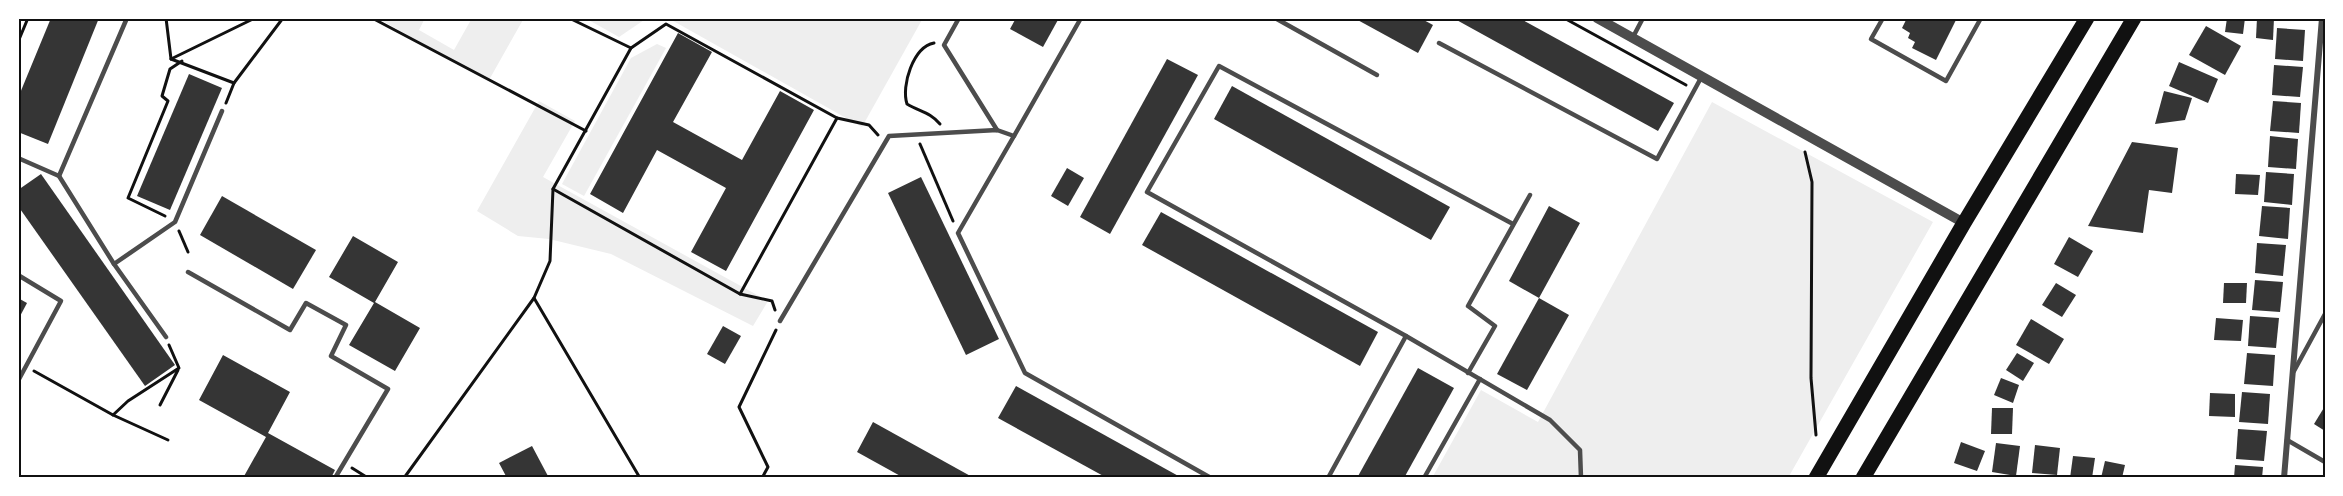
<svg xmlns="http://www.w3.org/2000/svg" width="2343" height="496" font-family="'Libre Baskerville',serif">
<rect width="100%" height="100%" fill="#fff"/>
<g fill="#eee">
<path d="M377,18H425L419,30L454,50L472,18H524L489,80Z"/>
<path d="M585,18H647L619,37Z"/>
<path d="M668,18H923L862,127Z"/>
<path d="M657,44L666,48L584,196L562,184L631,58Z"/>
<path d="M539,101L575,121L543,177L768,301L753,326L611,254L549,239L518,236L477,211Z"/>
<path d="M1712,102L1933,222L1788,478H1432L1481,390L1538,422Z"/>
</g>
<g fill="#353535">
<path d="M51,18H99L48,144L18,132V98Z"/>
<path d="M1016,18H1059L1043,47L1010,29Z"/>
<path d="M1354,18H1420L1433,25L1418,53Z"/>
<path d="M1453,18H1519L1674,103L1658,131Z"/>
<path d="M1907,18H1957L1936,60L1912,48L1915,42L1908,38L1910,33L1902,28Z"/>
<path d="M2227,18H2245L2243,34L2225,32Z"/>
<path d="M2257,18H2274L2273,40L2256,38Z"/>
<path d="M2206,26L2241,46L2225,75L2189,55Z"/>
<path d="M2277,28L2305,30L2303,61L2275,59Z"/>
<path d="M678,33L712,52L673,122L742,160L780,91L814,110L726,271L691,252L726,188L657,150L623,213L590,194Z"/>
<path d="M1167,59L1198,75L1110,234L1080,217Z"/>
<path d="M2179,62L2218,79L2208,103L2169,86Z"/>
<path d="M2274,65L2303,67L2300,97L2272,95Z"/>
<path d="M189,74L222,88L170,210L137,196Z"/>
<path d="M1232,86L1450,207L1431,240L1214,119Z"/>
<path d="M2164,91L2192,98L2185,120L2155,124Z"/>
<path d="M2273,101L2301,103L2299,133L2270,131Z"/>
<path d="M2270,136L2298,139L2296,169L2268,167Z"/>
<path d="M2132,142L2178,148L2172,193L2149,190L2143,233L2088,226Z"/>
<path d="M1067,168L1084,178L1068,206L1051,196Z"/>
<path d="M2266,172L2294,174L2292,205L2264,202Z"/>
<path d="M41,174L175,365L145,386L18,206V190Z"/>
<path d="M2236,174L2260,175L2258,195L2235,194Z"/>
<path d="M921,177L999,339L966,355L888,193Z"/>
<path d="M222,196L316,250L293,289L200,235Z"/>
<path d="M1549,206L1580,223L1539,298L1509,281Z"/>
<path d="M2262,206L2290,208L2288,239L2259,236Z"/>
<path d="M1161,212L1378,332L1360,366L1142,245Z"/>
<path d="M353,236L398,262L375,302L420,328L395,371L349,345L374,303L329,277Z"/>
<path d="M2069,237L2093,251L2078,277L2054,264Z"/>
<path d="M2257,243L2286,245L2283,276L2255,273Z"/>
<path d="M2255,280L2283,282L2280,312L2252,310Z"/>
<path d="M2056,283L2076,295L2062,317L2042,305Z"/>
<path d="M2224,283H2247L2246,303H2223Z"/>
<path d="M18,298L27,303L18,320Z"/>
<path d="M1539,298L1569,315L1527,390L1497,374Z"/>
<path d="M2250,316L2279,318L2276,348L2248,346Z"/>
<path d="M2216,318L2243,320L2241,341L2214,340Z"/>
<path d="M2031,319L2064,339L2049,364L2016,345Z"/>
<path d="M723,326L741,336L725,364L707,354Z"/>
<path d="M2017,353L2034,363L2023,381L2006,370Z"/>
<path d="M2247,353L2275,355L2273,386L2244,384Z"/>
<path d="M223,355L290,392L268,433L335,470L331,478H243L266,437L199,400Z"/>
<path d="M1418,368L1454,388L1404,478H1357Z"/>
<path d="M2001,378L2019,385L2013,403L1994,395Z"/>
<path d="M1016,386L1182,478H1107L998,418Z"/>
<path d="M2242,392L2270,394L2268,424L2239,422Z"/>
<path d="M2210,393L2235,394V417L2209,416Z"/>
<path d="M2325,406V431L2314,424Z"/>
<path d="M1992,408H2013L2012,434H1991Z"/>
<path d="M873,422L974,478H904L857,452Z"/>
<path d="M2238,429L2267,431L2264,461L2236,459Z"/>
<path d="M1961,442L1985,451L1977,471L1954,463Z"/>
<path d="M1996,443L2020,446L2016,476L1992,472Z"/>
<path d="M2035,445L2060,448L2057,475L2032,473Z"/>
<path d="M532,446L549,478H507L499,463Z"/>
<path d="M2073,456L2095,458L2092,478H2070Z"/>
<path d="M2105,461L2125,465L2122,478H2101Z"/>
<path d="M2235,465L2263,467L2262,478H2234Z"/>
</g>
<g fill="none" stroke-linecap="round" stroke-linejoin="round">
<g stroke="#111" stroke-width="3">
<path d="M166,18L171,59L234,83"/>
<path d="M372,18L586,131"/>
<path d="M569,18L631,48"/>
<path d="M1564,18L1686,85"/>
<path d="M18,42L28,18"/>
<path d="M934,43C913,47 901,86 907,104C920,112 930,112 940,124"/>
<path d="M171,59L255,18"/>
<path d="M226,103L234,83L283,18"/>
<path d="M920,144L953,221"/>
<path d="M1805,152L1812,182L1811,378L1816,435"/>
<path d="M165,216L128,198L168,101L162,96L170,69L182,61"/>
<path d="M179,231L188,252"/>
<path d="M740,294L837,118"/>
<path d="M534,298L640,478"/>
<path d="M775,310L772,301L740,294L553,189L631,48L666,24L837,118L869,125L878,135"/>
<path d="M34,371L113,415L168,440"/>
<path d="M160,405L178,370"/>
<path d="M113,415L128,401L179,368L169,345"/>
<path d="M352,468L368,478"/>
<path d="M404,478L534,298L550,261L553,189"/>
<path d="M762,478L768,467L739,407L776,330"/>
</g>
<g stroke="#4c4c4c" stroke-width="4.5">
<path d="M959,18L944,45L997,130"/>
<path d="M1275,18L1377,75"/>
<path d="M1883,18L1871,39L1946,81L1981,18"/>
<path d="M1633,37L1643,18"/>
<path d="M1439,43L1657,159L1702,76"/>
<path d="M1014,136L958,233L1025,373L1211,478"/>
<path d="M18,158L59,176L114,264L166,337"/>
<path d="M59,176L127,18"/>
<path d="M1513,224L1219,66L1147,192L1406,336L1550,420L1580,450L1581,478"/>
<path d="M114,264L175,222L222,111"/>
<path d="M188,272L290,330L306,303L346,325L331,356L388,389L335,478"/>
<path d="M18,275L61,301L18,381"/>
<path d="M780,321L889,136L997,130L1014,136L1081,18"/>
<path d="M2294,371L2325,314"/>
<path d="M1468,373L1495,326L1468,306L1530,195"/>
<path d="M2287,440L2325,462"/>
<path d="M1328,478L1406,336"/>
<path d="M1424,478L1480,379"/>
</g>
<path stroke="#4c4c4c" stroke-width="6" d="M2284,478L2322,18"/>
<path stroke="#4c4c4c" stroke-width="10" d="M1597,18L1964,223"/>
<g stroke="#111" stroke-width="15">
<path d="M1816,478L1964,223L2087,18"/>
<path d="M1863,478L2134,18"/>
</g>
</g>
<rect width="2343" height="496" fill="none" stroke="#ffffff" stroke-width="39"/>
<rect x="20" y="20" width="2304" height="456" fill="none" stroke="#111" stroke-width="2"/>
</svg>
